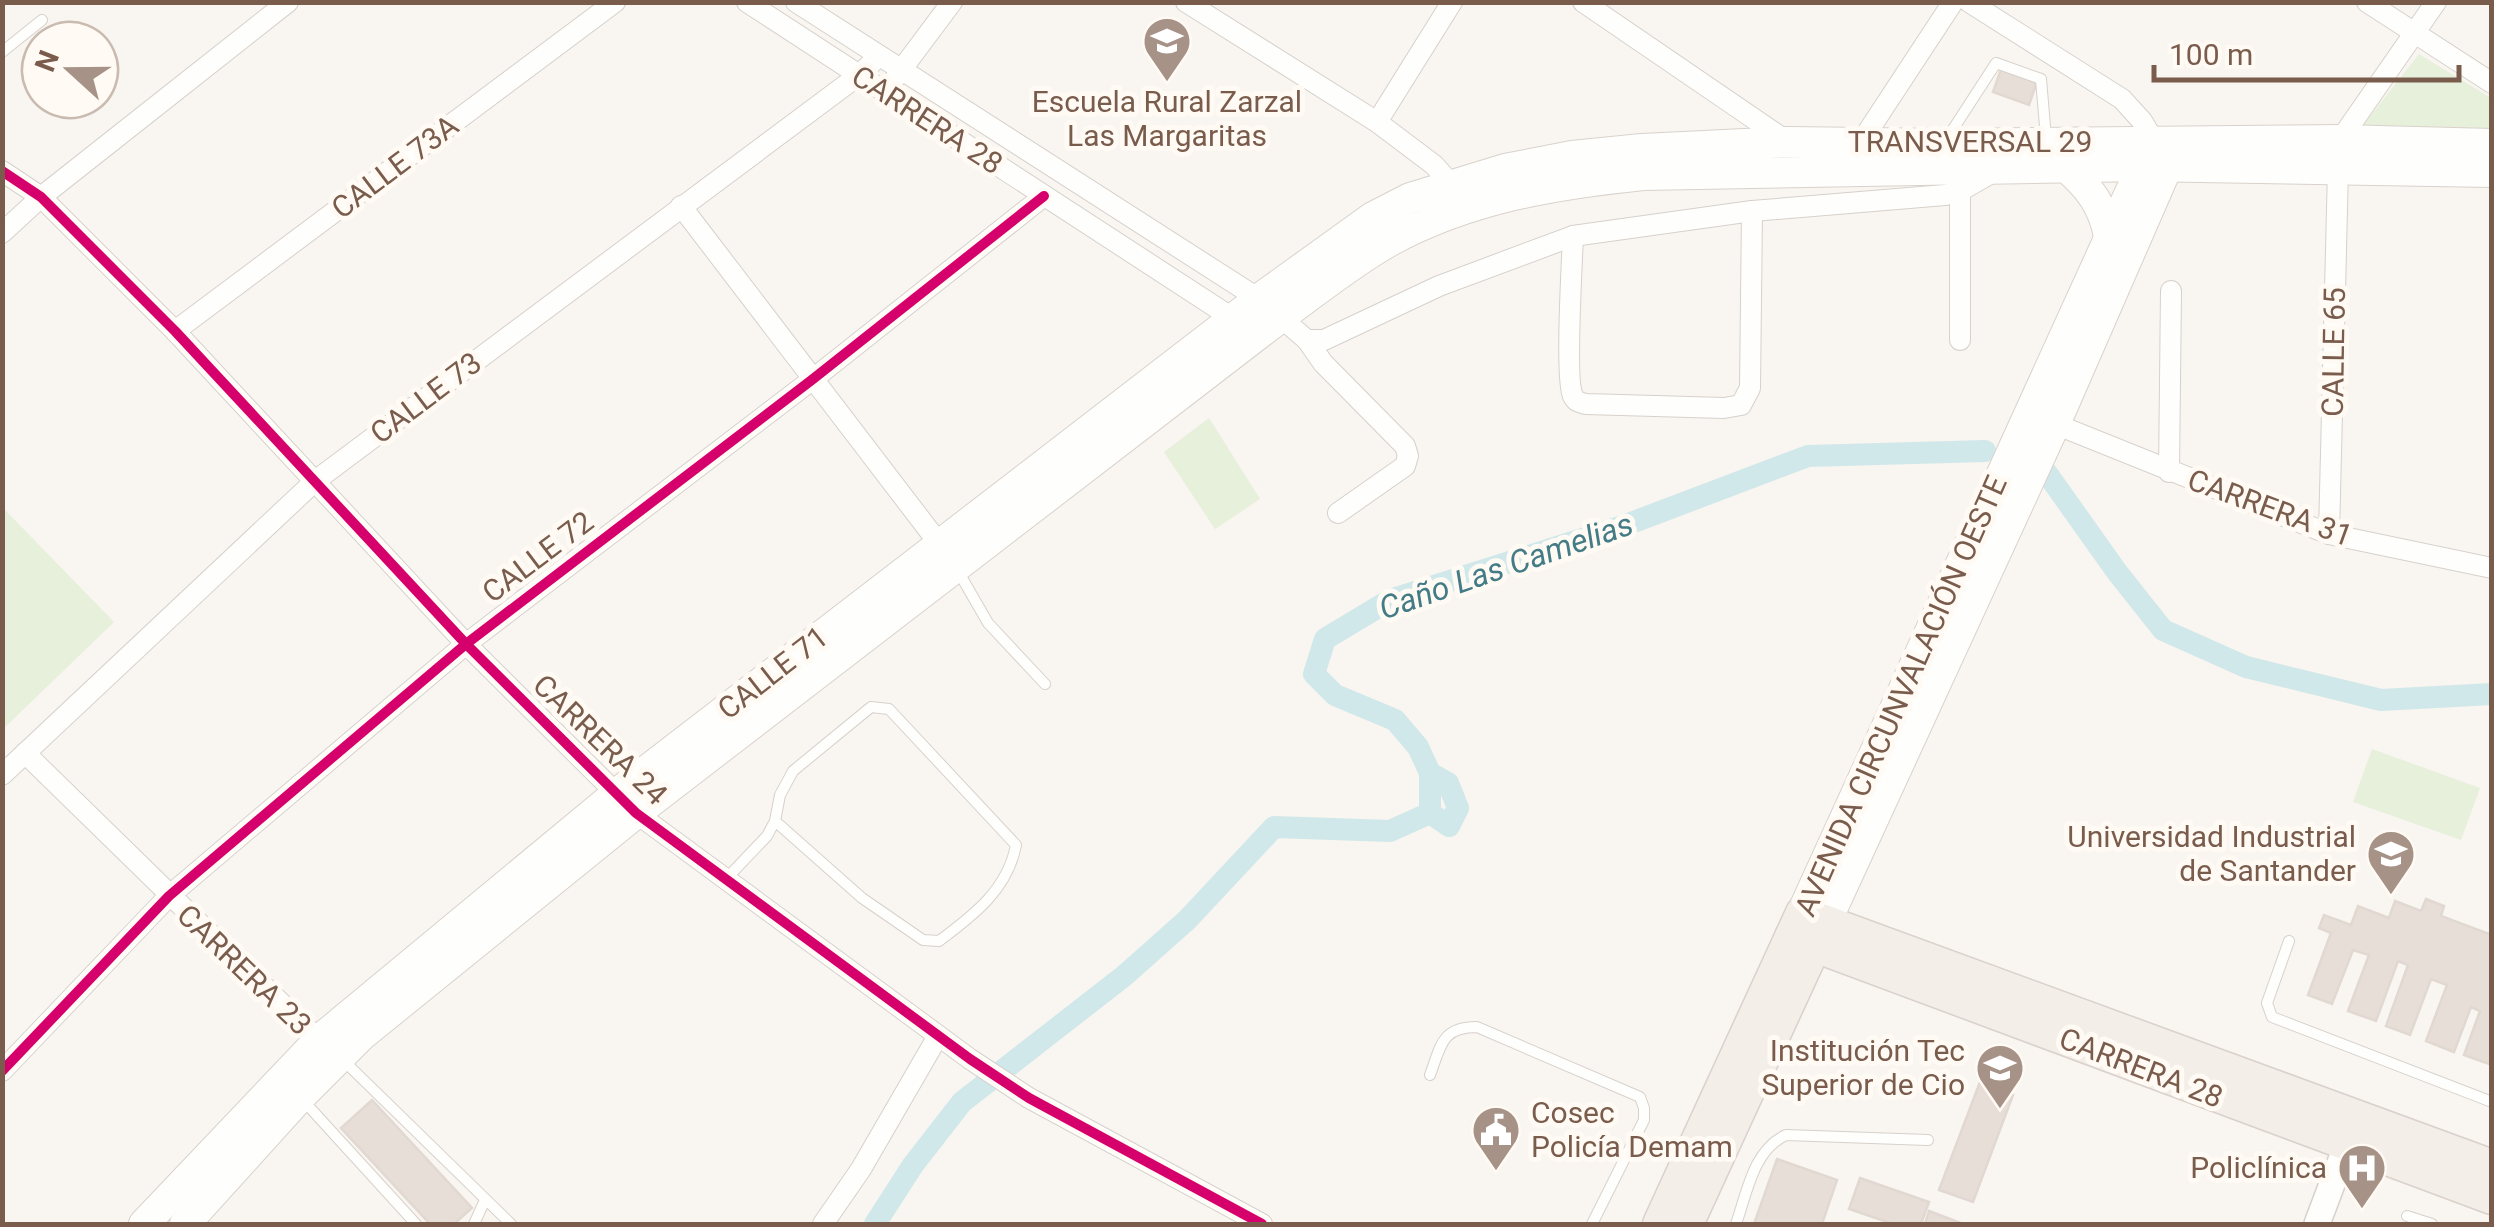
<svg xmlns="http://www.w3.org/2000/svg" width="2494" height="1227" font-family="Roboto,sans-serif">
<rect width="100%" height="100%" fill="#f9f5f0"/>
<g fill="#e7f0db">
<path d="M2419,54L2491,98V132L2360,129Z"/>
<path d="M1209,418L1260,499L1215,529L1164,452Z"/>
<path d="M3,508L114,622L3,729Z"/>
<path d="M2372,749L2480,788L2461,840L2353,802Z"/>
</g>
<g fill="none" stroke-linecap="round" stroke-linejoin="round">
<g stroke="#d0e8ea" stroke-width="22">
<path d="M2046,472L2117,572L2163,630L2246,667L2381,700L2492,694"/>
<path d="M1430,773L1448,783L1458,808L1449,826L1430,813"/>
<path d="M875,1224L913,1165L962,1102L1124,976L1187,920L1274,827L1390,831L1430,813V773L1418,747L1395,720L1335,695L1314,674L1325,639L1390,600L1623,526L1808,456L1985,451"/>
</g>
</g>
<g fill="#e6ded7" stroke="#e2d8d2" stroke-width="2.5">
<path d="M2001,69L2037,82L2029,105L1993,92Z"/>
<path d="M2426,899L2444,906L2441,916L2492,935V1065L2464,1055L2480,1011L2471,1007L2454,1052L2426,1041L2447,985L2431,979L2410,1035L2386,1026L2408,965L2398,961L2376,1021L2348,1011L2369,955L2353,950L2332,1004L2308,995L2331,933L2319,928L2324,915L2351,925L2358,906L2389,918L2395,901L2421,911Z"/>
<path d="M1980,1082L2013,1095L1973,1202L1939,1190Z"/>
<path d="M372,1100L472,1208L454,1224H430L341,1128Z"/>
<path d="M1777,1159L1837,1180L1822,1224H1754Z"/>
<path d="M1860,1178L1929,1202L1921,1224H1893L1849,1209Z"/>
<path d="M1929,1211L1963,1224H1925Z"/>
</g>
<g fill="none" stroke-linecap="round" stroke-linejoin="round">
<g stroke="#d7d1cb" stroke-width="12">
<g id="service">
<path d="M2,52L42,20"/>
<path d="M1946,140L1996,63L2041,79L2046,138"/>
<path d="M958,571L988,623L1045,684"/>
<path d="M726,879L767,836L775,821L780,795L793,771L871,707L889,709L1016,845C1008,889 974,915 939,941L923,940L862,898L775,821"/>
<path d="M2289,941L2267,1003L2272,1017L2492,1102"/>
<path d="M344,1061L511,1224"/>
<path d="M1430,1075C1441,1046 1441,1027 1477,1027L1640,1097L1644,1108V1120L1592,1224"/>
<path d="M301,1098L416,1224"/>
<path d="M2407,1216L2432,1224"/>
<path d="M474,1224L485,1200"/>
<path d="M1736,1224C1747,1193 1753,1150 1786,1135L1928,1140"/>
</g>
</g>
<g stroke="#d7d1cb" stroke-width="22">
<g id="minor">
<path d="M747,2L1240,323"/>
<path d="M796,2L1259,299L1307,340H1324L1439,286L1573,236L1752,211L1945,195L1960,191L1993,172"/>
<path d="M1186,2L1377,122L1434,165L1458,192"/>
<path d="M1583,2L1788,142"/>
<path d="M1969,2L2122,99L2142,121L2154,141"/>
<path d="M2367,2L2492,83"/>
<path d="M896,77L952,2"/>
<path d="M1377,122L1452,2"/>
<path d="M2340,140L2436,2"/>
<path d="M1861,142L1953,2"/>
<path d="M2,171L41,197L175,331L466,644L636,813L970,1059L1029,1098L1262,1224"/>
<path d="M1960,191V340"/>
<path d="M681,206L947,554"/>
<path d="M2,233L41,197L288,2"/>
<path d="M1573,236C1572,261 1565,381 1573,396C1576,402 1579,402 1586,404L1724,408L1741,405L1750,388L1752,211"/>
<path d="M175,331L615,2"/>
<path d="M1307,340L1323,363L1405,446L1408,456L1405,466L1338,513"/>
<path d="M2055,424L2329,534L2492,568"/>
<path d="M2169,472L2171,291"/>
<path d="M2329,534L2338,169"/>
<path d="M25,753L326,1047"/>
<path d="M2,775L315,481L859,75L879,56"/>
<path d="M2,1071L169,896L466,644L813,379L1044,196"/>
<path d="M823,1224L861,1169L938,1036"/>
</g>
</g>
<g stroke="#d7d1cb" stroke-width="28">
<path id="tertiary" d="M2317,1224L2352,1131"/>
</g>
<g stroke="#d9d2cb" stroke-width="32">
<g id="secondary">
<path d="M2067,168C2090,188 2103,206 2109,236"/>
<path d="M1802,913L2148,153"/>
<path d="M1826,922L2055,424L2175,149"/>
<path d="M144,1224L318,1041L615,795L1259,299L1373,217L1410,198L1505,169L1572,156L1642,149L1788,142L1943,144L2340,140L2492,144"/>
<path d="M185,1224L300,1097L362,1035L636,813L1282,316C1317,291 1352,262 1390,241C1469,198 1555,184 1643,175L2142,166L2492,172"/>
</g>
</g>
<g stroke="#dad1cc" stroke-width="35">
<g id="primary">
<path d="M1791,937L2492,1198"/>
<path d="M1659,1224L1802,913L2492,1166"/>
<path d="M1687,1224L1824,926"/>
</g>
</g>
<use href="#service" stroke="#fefefd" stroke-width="10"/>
<use href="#minor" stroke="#fefefd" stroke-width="20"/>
<use href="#tertiary" stroke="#fefefd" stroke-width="25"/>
<use href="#secondary" stroke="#fefefd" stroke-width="30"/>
<use href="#primary" stroke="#f3eee8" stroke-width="32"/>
<g stroke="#fffaf3" stroke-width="16">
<g id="cycleway">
<path d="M2,171L41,197L175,331L466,644L636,813L970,1059L1029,1098L1262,1224"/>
<path d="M2,1071L169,896L466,644L813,379L1044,196"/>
</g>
</g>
<use href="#cycleway" stroke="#d6006c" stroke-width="10"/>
</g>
<defs>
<g id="school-pin" transform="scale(2.5)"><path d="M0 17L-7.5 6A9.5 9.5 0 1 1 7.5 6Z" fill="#a69286" stroke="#fffaf3"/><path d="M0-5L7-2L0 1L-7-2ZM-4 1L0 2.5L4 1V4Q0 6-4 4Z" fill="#fff"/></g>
<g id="university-pin" transform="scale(2.5)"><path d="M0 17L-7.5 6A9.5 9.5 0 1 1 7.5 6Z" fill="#a69286" stroke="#fffaf3"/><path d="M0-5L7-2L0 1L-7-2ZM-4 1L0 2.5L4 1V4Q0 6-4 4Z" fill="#fff"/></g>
<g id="civic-pin" transform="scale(2.5)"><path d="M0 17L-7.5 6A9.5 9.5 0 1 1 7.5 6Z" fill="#a69286" stroke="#fffaf3"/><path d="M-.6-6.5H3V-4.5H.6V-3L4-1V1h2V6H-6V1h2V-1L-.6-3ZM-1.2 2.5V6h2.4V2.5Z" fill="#fff"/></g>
<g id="hospital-pin" transform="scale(2.5)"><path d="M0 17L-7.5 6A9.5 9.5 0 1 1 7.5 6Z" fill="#a69286" stroke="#fffaf3"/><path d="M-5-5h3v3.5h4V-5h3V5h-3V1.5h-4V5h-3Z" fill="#fff"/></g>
</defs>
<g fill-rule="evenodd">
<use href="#school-pin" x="1167" y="41"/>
<use href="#university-pin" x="2391" y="854"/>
<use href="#school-pin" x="2000" y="1068"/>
<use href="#civic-pin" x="1496" y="1130"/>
<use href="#hospital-pin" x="2362" y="1168"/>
</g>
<g text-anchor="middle" stroke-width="10" stroke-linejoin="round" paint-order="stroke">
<g font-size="30" fill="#7a5c4d" stroke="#fffaf3" text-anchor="end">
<text x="1167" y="112" text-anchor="middle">Escuela Rural Zarzal<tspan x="1167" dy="34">Las Margaritas</tspan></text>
<text x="2356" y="847">Universidad Industrial<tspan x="2356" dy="34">de Santander</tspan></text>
<text x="1965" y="1061">Institución Tec<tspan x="1965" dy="34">Superior de Cio</tspan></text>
<text x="1531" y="1123" text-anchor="start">Cosec<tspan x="1531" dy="34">Policía Demam</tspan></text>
<text x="2327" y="1178">Policlínica</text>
</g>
<g font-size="30" fill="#7a5c4d" stroke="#fffaf3">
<text transform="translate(927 120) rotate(33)" y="10">CARRERA 28</text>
<text x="1970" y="152">TRANSVERSAL 29</text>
<text transform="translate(395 167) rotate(-37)" y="10">CALLE 73A</text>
<text transform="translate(2334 352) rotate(-89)" y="10">CALLE 65</text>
<text transform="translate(426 398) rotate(-37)" y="10">CALLE 73</text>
<text transform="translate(2270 508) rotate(20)" y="10">CARRERA 31</text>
<text transform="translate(538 557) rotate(-37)" y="10">CALLE 72</text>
<text transform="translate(773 673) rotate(-38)" y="10">CALLE 71</text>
<text transform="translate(1901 696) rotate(-66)" y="10">AVENIDA CIRCUNVALACIÓN OESTE</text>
<text transform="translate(600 740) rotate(44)" y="10">CARRERA 24</text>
<text transform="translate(244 970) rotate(44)" y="10">CARRERA 23</text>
<text transform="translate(2141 1068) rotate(21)" y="10">CARRERA 28</text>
</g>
<g font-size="32" font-style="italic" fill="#437c86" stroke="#fffaf3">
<text transform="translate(1506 566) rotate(-19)" y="11">Caño Las Camelias</text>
</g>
</g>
<rect width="2494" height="1227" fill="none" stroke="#7a5c4d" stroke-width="10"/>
<g transform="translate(70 70) rotate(291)"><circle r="48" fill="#fffaf3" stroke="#cabbb1" stroke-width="2.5"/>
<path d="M0-8L18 38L0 25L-18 38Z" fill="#a69286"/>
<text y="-15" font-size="28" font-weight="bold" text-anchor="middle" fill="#7a5c4d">N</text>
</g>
<path d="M2154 65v15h305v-15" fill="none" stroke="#7a5c4d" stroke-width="5"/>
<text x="2169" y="65" font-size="30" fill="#7a5c4d" stroke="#fffaf3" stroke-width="8" paint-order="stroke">100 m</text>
</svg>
